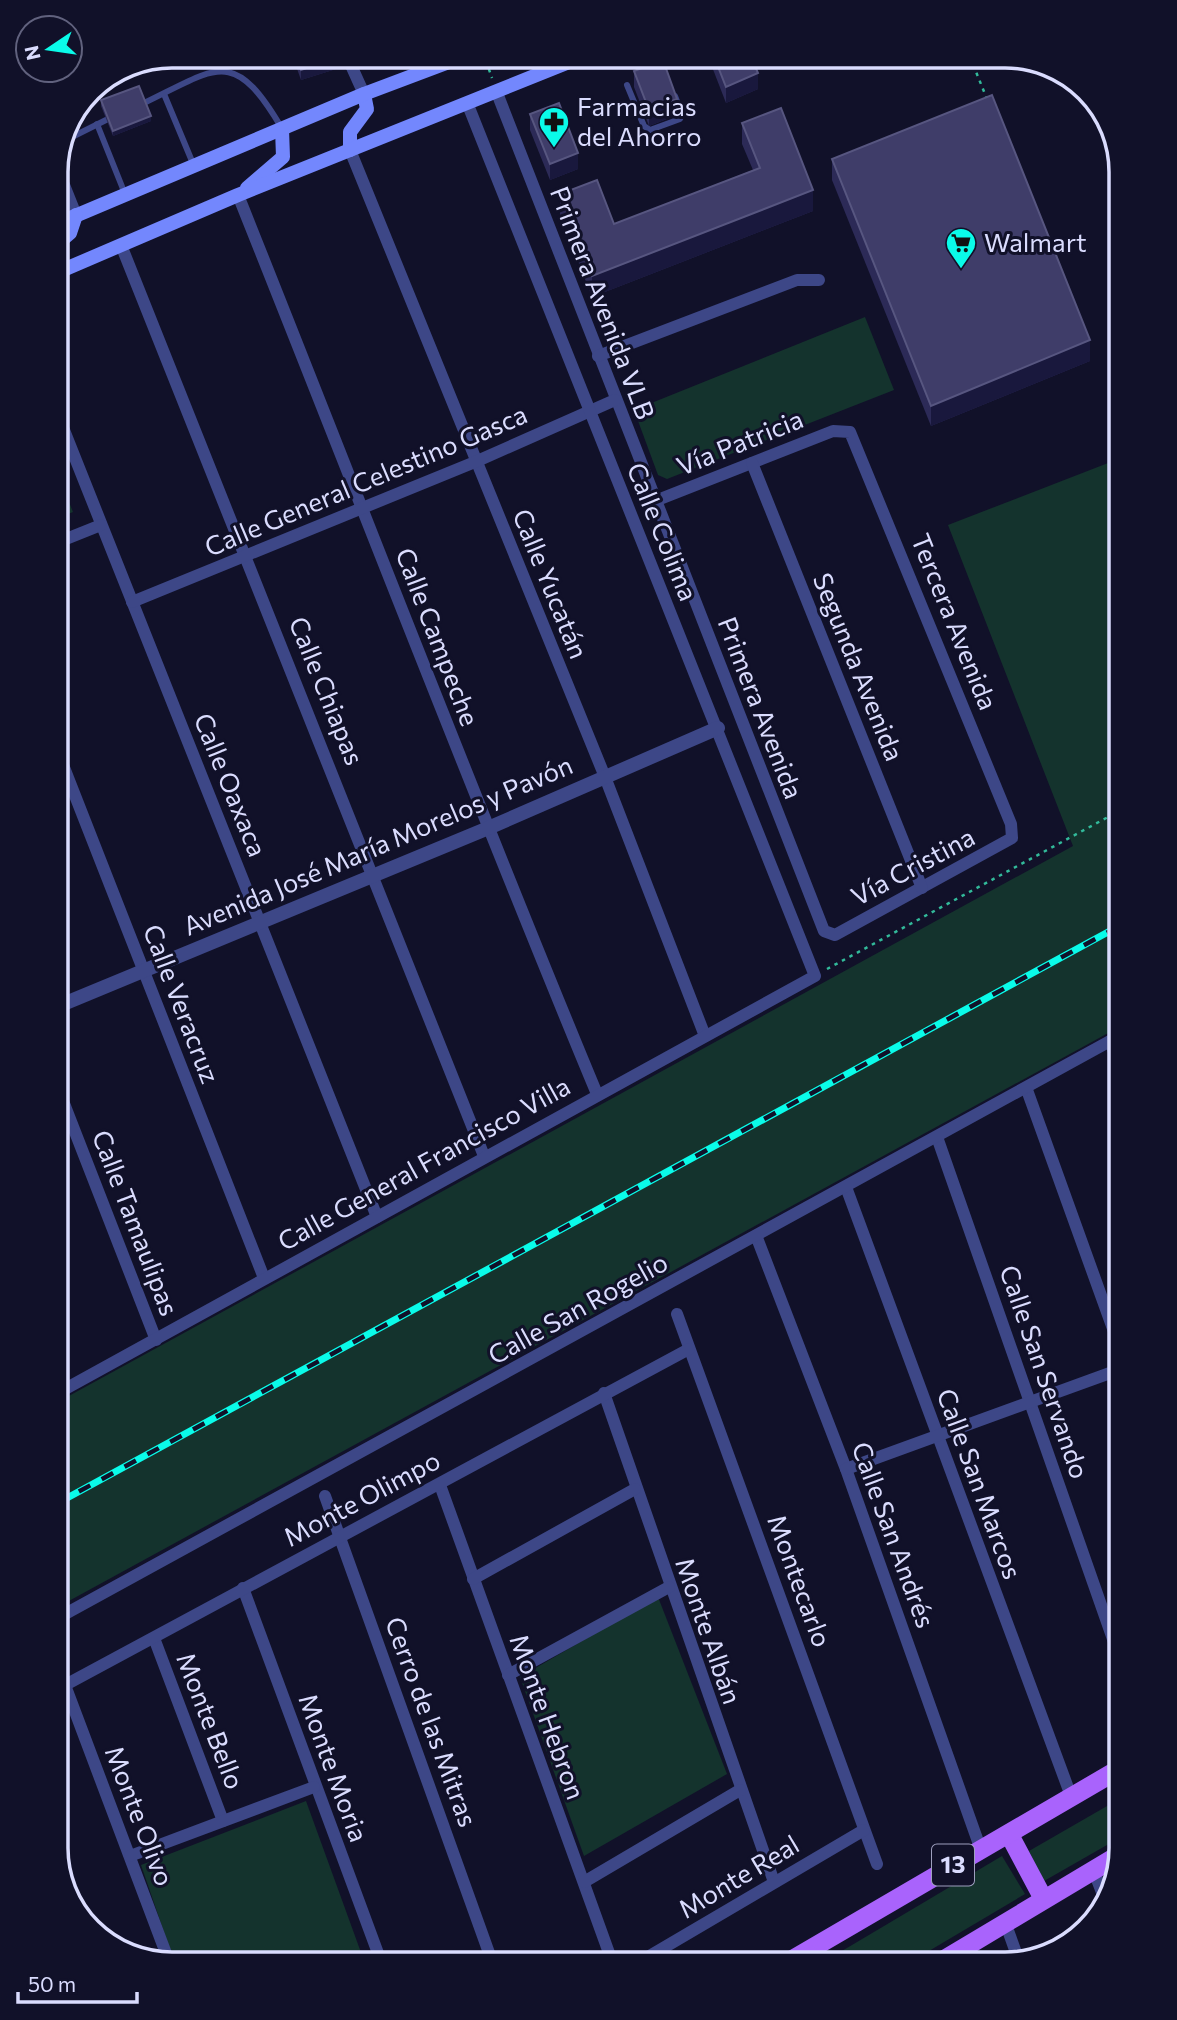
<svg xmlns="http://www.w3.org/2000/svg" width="1177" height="2020" font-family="Commissioner,sans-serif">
<rect width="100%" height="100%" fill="#111129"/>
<g fill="#14332d">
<path d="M865,317L894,390L667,479L658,475L634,410Z"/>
<path d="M1121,458V1026L56,1608V1403L1073,846L948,525Z"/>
<path d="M56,470L73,512L56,519Z"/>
<path d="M658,1597L727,1774L584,1856L520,1677Z"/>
<path d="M1121,1798V1837L1044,1881L1029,1851Z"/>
<path d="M306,1801L363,1958L346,1964H175L141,1865Z"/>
<path d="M1002,1856L1025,1894L907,1964H820Z"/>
</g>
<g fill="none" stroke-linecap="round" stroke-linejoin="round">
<g stroke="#32ba9a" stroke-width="2.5" stroke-dasharray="3.5 5" stroke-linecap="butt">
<path d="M970,57L987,99"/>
<path d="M486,61L492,78"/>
<path d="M827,969L1121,810"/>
</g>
<g stroke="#3d4787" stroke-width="6">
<path d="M627,85L644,126L650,130L680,119L682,114L675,96"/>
<path d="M164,94L194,166"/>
<path d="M144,103C217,68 233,46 281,127"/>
<path d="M97,124L125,194"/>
<path d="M68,139L106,120"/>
</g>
<g stroke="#3d4787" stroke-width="12">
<path d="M350,63L364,94"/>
<path d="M497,93L824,931L835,935L1012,838L1011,824L850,432L833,431L655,501"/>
<path d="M350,150L605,777L705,1036"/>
<path d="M56,165L76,215"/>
<path d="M238,195C358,495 473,796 597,1094"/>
<path d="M121,245L484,1156"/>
<path d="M598,356L797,280H819"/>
<path d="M56,410L377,1217"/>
<path d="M752,463L922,888"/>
<path d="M56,543L101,525"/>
<path d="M132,602L475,462L615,400"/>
<path d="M56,747L264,1278"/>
<path d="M1110,1041L1121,1070"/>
<path d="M56,1083L156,1340"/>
<path d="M1027,1090L1121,1351"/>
<path d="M937,1137L1121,1662"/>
<path d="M846,1187L1071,1796"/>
<path d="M757,1238L846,1469L981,1850"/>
<path d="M677,1314L877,1864"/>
<path d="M604,1393L774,1882"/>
<path d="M56,1394L815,976L468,105"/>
<path d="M846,1469L1121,1369"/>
<path d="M440,1485L613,1964"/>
<path d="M325,1496L493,1964"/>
<path d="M473,1579L635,1489"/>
<path d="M243,1588L382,1964"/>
<path d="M56,1619L1121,1035"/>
<path d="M154,1638L223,1821"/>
<path d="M508,1675L669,1587"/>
<path d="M65,1685L170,1964"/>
<path d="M56,1690L689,1349"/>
<path d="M130,1856L314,1787"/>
<path d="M1093,1869L1105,1900"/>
<path d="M584,1882L740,1790"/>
<path d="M1005,1922L1019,1961"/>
<path d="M636,1964L864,1830"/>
</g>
<path stroke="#3d4787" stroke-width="14" d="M56,1007L486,829L718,728"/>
<g stroke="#7387fd" stroke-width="14">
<path d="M350,150V132L367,109L364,94"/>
<path d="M247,188L283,157L282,129"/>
<path d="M56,224L364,94L449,62"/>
<path d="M56,245L70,233L76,215"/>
<path d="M56,273L238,195L574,60"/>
</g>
<g stroke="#a963fc" stroke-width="19">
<path d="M1009,1834L1043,1898"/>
<path d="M785,1964L1121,1768"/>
<path d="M937,1964L1119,1855"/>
</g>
<g stroke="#0afbe9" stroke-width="7">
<path id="rail" d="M56,1504L1121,925"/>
</g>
<use href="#rail" stroke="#111129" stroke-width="4.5" stroke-dasharray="13" stroke-linecap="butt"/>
</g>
<g fill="#2c2a57">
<path d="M709,59H752L758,89L726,103Z"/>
<path d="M295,63H336V69L301,80Z"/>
<path d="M634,71L677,115L649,126L634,87Z"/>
<path d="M101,100L151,121L113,136L101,106Z"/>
<path d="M530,114L578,169L550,180L530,130Z"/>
<path d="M742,123L813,211L592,297L560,215V194L614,224L753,170L742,144Z"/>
<path d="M832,159L1090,361L931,426L832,180Z"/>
</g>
<g fill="#19183d">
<path d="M321,63H336V69L301,80V70Z"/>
<path d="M758,73V89L726,103V87Z"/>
<path d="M677,99V115L649,126V110Z"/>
<path d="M151,116V121L113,136V131Z"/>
<path d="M578,153V169L550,180V164Z"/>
<path d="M813,190V211L592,297V276Z"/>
<path d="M1090,340V361L931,426V406Z"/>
</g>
<g fill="#3f3d69" stroke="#575680" stroke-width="2">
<path d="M715,59H752L758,73L726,87Z"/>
<path d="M663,60L677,99L649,110L634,71Z"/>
<path d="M299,63H321L301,70Z"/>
<path d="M139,86L151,116L113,131L101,100Z"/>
<path d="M992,95L1090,340L931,406L832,159Z"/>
<path d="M559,103L578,153L550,164L530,114Z"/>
<path d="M781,108L813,190L592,276L560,194L597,180L614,224L760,168L742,123Z"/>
</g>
<defs>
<g id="pharmacy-pin" transform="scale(1.575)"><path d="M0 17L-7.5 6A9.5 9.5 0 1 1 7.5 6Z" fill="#0afbe9" stroke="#111129"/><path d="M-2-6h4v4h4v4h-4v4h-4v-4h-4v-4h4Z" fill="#111"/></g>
<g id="supermarket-pin" transform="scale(1.575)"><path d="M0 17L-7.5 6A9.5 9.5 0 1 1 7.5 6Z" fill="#0afbe9" stroke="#111129"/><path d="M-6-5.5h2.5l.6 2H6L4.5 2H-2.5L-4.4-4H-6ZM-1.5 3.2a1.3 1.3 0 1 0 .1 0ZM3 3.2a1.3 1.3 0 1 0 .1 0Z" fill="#111"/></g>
</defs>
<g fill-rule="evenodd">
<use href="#pharmacy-pin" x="554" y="122"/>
<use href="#supermarket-pin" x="961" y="243"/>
</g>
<g text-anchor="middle" stroke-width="6" stroke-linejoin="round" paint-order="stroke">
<rect fill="#111129" stroke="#9e9fbe" stroke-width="2" x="932" y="1844.5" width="42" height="41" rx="5"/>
<g font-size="24" font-weight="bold" fill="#dadcfe">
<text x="953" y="1873">13</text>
</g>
<g font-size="26" fill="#dadcfe" stroke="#111129" text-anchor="start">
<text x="577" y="116">Farmacias<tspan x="577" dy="30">del Ahorro</tspan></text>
<text x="984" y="252">Walmart</text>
</g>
<g font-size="26" fill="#dadcfe" stroke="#111129">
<text transform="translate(602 303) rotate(69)" y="9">Primera Avenida VLB</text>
<text transform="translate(740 443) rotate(-22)" y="9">Vía Patricia</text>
<text transform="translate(366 481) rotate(-23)" y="9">Calle General Celestino Gasca</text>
<text transform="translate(662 532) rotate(68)" y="9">Calle Colima</text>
<text transform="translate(550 584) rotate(68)" y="9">Calle Yucatán</text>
<text transform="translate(954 622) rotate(68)" y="9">Tercera Avenida</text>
<text transform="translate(437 637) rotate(69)" y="9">Calle Campeche</text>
<text transform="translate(858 667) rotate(68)" y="9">Segunda Avenida</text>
<text transform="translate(326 691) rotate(68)" y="9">Calle Chiapas</text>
<text transform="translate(760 708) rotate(69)" y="9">Primera Avenida</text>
<text transform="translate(230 785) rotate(68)" y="9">Calle Oaxaca</text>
<text transform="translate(378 846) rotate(-23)" y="9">Avenida José María Morelos y Pavón</text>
<text transform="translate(913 867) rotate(-28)" y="9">Vía Cristina</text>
<text transform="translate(181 1004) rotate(69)" y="9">Calle Veracruz</text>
<text transform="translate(424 1164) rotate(-29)" y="9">Calle General Francisco Villa</text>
<text transform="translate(135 1223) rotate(69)" y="9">Calle Tamaulipas</text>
<text transform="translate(578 1309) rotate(-29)" y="9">Calle San Rogelio</text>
<text transform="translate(1044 1372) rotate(71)" y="9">Calle San Servando</text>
<text transform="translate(979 1484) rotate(70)" y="9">Calle San Marcos</text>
<text transform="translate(362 1499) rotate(-28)" y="9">Monte Olimpo</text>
<text transform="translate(893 1535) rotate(70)" y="9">Calle San Andrés</text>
<text transform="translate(799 1581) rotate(70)" y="9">Montecarlo</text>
<text transform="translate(708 1631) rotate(71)" y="9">Monte Albán</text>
<text transform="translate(547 1717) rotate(70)" y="9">Monte Hebron</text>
<text transform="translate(210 1721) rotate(69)" y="9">Monte Bello</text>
<text transform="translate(431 1722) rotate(70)" y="9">Cerro de las Mitras</text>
<text transform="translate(333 1768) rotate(70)" y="9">Monte Moria</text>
<text transform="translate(139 1816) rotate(69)" y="9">Monte Olivo</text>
<text transform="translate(739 1877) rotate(-31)" y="9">Monte Real</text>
</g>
</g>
<path d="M0 0H1177V2020H0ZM172 68H1005A104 104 0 0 1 1109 172V1848A104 104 0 0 1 1005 1952H172A104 104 0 0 1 68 1848V172A104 104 0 0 1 172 68Z" fill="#111129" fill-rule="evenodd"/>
<path fill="none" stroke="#dadcfe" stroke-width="3.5" d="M172 68H1005A104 104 0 0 1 1109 172V1848A104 104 0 0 1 1005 1952H172A104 104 0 0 1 68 1848V172A104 104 0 0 1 172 68Z"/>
<g transform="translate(49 49) rotate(257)"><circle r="33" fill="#111129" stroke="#61627e" stroke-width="2"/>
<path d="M0-5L12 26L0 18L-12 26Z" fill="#0afbe9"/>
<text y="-10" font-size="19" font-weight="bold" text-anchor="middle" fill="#dadcfe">N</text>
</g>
<path d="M18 1992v10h119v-10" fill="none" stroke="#dadcfe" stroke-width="3.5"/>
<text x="28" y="1992" font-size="21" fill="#dadcfe" stroke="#111129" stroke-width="5" paint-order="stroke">50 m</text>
</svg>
